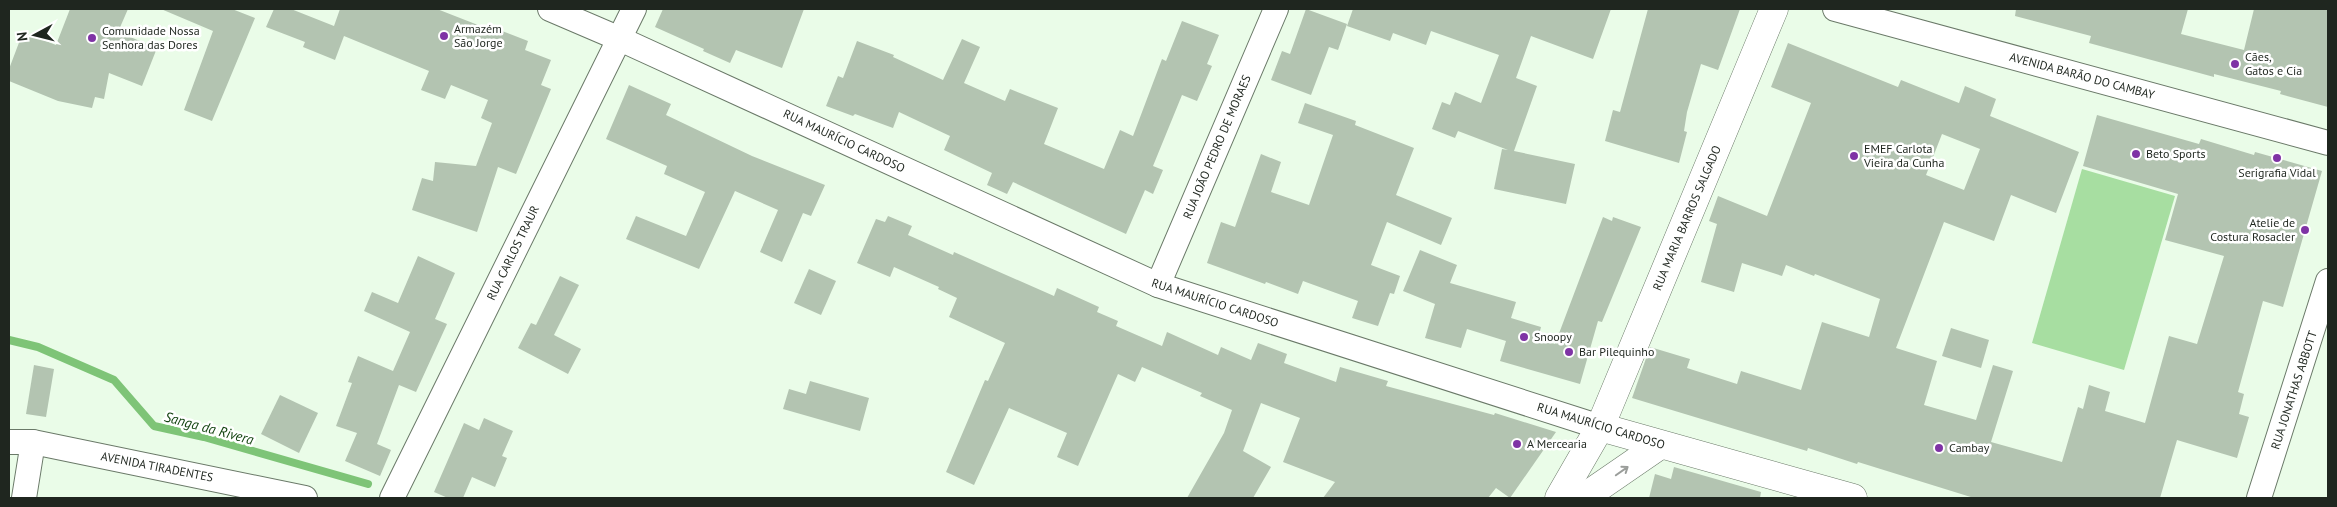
<svg xmlns="http://www.w3.org/2000/svg" width="2337" height="507" font-family="'PT Sans',sans-serif">
<rect width="100%" height="100%" fill="#eafce8"/>
<path fill="#a7dea1" d="M2082,169L2175,196L2124,370L2032,343Z"/>
<g fill="none" stroke-linecap="round" stroke-linejoin="round">
<path stroke="#7ec477" stroke-width="8" d="M9,340L38,347L114,380L154,426L204,437L368,484"/>
</g>
<g fill="#b3c4b1" fill-rule="evenodd">
<path d="M70,9H128L118,32L157,48L142,86L109,73L104,99L95,97L92,108L58,101L9,81V69L23,32L56,45Z"/>
<path d="M161,9H232L255,18L212,121L184,110L213,31Z"/>
<path d="M274,9H291L334,26L340,9H437L501,34L502,31L528,41L525,50L551,60L541,85L551,89L516,174L498,167L477,232L412,210L422,178L433,181L435,162L476,166L492,123L481,118L488,100L451,85L445,99L421,90L429,71L344,36L335,60L303,47L305,42L266,27Z"/>
<path d="M663,9H804L782,68L736,50L730,63L703,51L704,49L655,27Z"/>
<path d="M1306,9L1347,24L1338,50L1329,47L1311,95L1271,80L1282,51L1290,54Z"/>
<path d="M1353,9H1611L1593,59L1531,36L1516,78L1537,86L1514,151L1575,164L1566,204L1494,189L1502,149L1508,150L1458,131L1455,138L1432,129L1442,102L1450,105L1455,92L1481,103L1499,55L1431,31L1426,45L1393,33L1390,41L1347,26Z"/>
<path d="M1648,9H1740L1718,70L1701,64L1687,112L1684,131L1687,132L1679,163L1605,141L1613,110L1620,112Z"/>
<path d="M2016,9H2188L2181,34L2244,50L2254,9H2328V107L2280,94L2281,91L2214,74V77L2089,43L2091,36L2015,16Z"/>
<path d="M1182,21L1219,35L1207,64L1212,66L1197,101L1182,95L1153,166L1163,170L1153,194L1145,190L1126,234L1013,182L1007,194L987,185L992,173L944,150L950,136L899,112L893,128L855,114L853,116L826,106L838,76L843,78L857,41L894,55L893,57L943,80L962,39L980,47L964,83L1005,101L1010,89L1058,108L1044,144L1104,169L1120,130L1133,136L1162,59L1166,61Z"/>
<path d="M1788,43L1898,87L1901,80L1959,103L1965,86L1996,99L1990,116L2079,152L2056,213L2011,195L1994,241L1944,222L1896,348L1937,361L1924,405L1976,420L1993,365L2013,371L1991,442L2062,462L2078,407L2083,409L2089,385L2110,392L2105,411L2145,423L2169,336L2197,344L2224,256L2165,240L2178,194L2083,166L2097,115L2199,144L2201,139L2254,155L2255,152L2322,171L2283,307L2263,301L2238,392L2244,394L2239,414L2249,417L2237,458L2177,440L2160,498H1974L1858,462L1857,464L1808,448L1807,451L1632,398L1650,347L1690,359L1687,368L1737,384L1741,371L1801,390L1822,322L1869,337L1880,299L1815,274L1814,276L1786,265L1782,276L1742,263L1734,292L1701,282L1717,224L1709,221L1718,196L1767,216L1811,103L1771,87ZM1942,134L1980,149L1964,190L1926,175Z"/>
<path d="M629,85L671,104L666,115L752,156L825,185L811,216L803,213L782,262L760,252L778,210L735,191L699,269L626,239L636,216L686,236L705,192L664,174L667,166L606,139Z"/>
<path d="M1305,103L1356,121L1355,125L1414,148L1396,195L1452,218L1441,245L1387,222L1371,265L1400,276L1394,294L1390,293L1378,326L1352,318L1358,301L1303,281L1298,294L1266,282L1265,284L1207,263L1221,222L1235,227L1261,154L1281,162L1271,192L1309,205L1333,135L1298,123Z"/>
<path d="M888,216L912,226L908,235L953,255L954,252L1054,296L1057,288L1099,307L1097,312L1118,321L1116,326L1162,346L1167,332L1218,355L1221,347L1251,360L1258,343L1287,354L1284,363L1336,382L1340,367L1388,381L1386,386L1494,415L1495,413L1556,432L1510,498L1496,488L1488,498H1323L1335,482L1283,462L1300,418L1261,403L1243,451L1271,467L1253,498H1187L1224,433L1232,410L1200,396L1202,393L1142,367L1135,382L1118,374L1078,466L1057,457L1067,433L1009,408L974,485L946,472L985,380L988,381L1005,343L949,317L957,298L938,289L939,287L894,267L890,277L857,263L876,219L885,222Z"/>
<path d="M1603,217L1612,221L1613,217L1641,227L1602,322L1598,321L1580,384L1500,361L1506,341L1467,329L1461,348L1425,338L1435,304L1403,291L1420,250L1457,265L1450,283L1516,302L1511,318L1541,327L1538,339L1555,344Z"/>
<path d="M418,256L455,273L435,319L447,324L416,392L399,385L377,444L391,450L380,476L345,461L357,433L336,426L352,383L348,382L358,356L393,371L410,332L364,311L372,292L398,303Z"/>
<path d="M809,269L836,281L821,315L794,303Z"/>
<path d="M560,276L579,285L554,335L581,349L568,374L518,348L531,323L536,325Z"/>
<path d="M1951,328L1989,340L1981,368L1942,356Z"/>
<path d="M34,365L54,369L46,417L26,414Z"/>
<path d="M810,381L869,398L860,431L783,409L789,389L806,394Z"/>
<path d="M280,395L318,413L299,453L261,434Z"/>
<path d="M484,418L513,431L502,456L507,458L495,487L472,477L463,498H448L434,492L464,423L479,430Z"/>
<path d="M1674,467L1761,492L1760,498H1649L1655,474L1671,479Z"/>
</g>
<g fill="none" stroke-linecap="round" stroke-linejoin="round">
<g stroke="#6a7968" stroke-width="26">
<g id="minor">
<path d="M550,9L620,39L1158,285L1600,427"/>
<path d="M1835,9L2328,143"/>
<path d="M1158,285L1276,9"/>
<path d="M9,442H33L305,498"/>
<path d="M24,498L33,442"/>
<path d="M392,498L634,9"/>
<path d="M2259,498L2328,281"/>
</g>
</g>
<g stroke="#6a7968" stroke-width="29">
<g id="tertiary">
<path d="M1600,427L1853,498"/>
<path d="M1559,498L1600,427L1774,9"/>
<path d="M1583,498L1660,445"/>
</g>
</g>
<use href="#minor" stroke="#fff" stroke-width="24"/>
<use href="#tertiary" stroke="#fff" stroke-width="28"/>
</g>
<defs><path id="oneway-shaft" d="M-6 0H5M1.5-3L5.5 0L1.5 3" fill="none" stroke-width="1.6" stroke-linecap="round" stroke-linejoin="round" transform="scale(1.25)"/></defs>
<use stroke="#9a9d9a" href="#oneway-shaft" transform="translate(1622 471) rotate(-35)"/>
<g fill="#7f33a5" stroke="#fff" stroke-width="2">
<circle cx="444" cy="36" r="5"/>
<circle cx="92" cy="38" r="5"/>
<circle cx="2235" cy="64" r="5"/>
<circle cx="2136" cy="154" r="5"/>
<circle cx="1854" cy="156" r="5"/>
<circle cx="2277" cy="158" r="5"/>
<circle cx="2305" cy="230" r="5"/>
<circle cx="1524" cy="337" r="5"/>
<circle cx="1569" cy="352" r="5"/>
<circle cx="1517" cy="444" r="5"/>
<circle cx="1939" cy="448" r="5"/>
</g>
<g text-anchor="middle" stroke-width="5" stroke-linejoin="round" paint-order="stroke">
<g font-size="12" fill="#1f261f" stroke="#fff" text-anchor="start">
<text x="454" y="33">Armazém<tspan x="454" dy="14">São Jorge</tspan></text>
<text x="102" y="35">Comunidade Nossa<tspan x="102" dy="14">Senhora das Dores</tspan></text>
<text x="2245" y="61">Cães,<tspan x="2245" dy="14">Gatos e Cia</tspan></text>
<text x="1864" y="153">EMEF Carlota<tspan x="1864" dy="14">Vieira da Cunha</tspan></text>
<text x="2146" y="158">Beto Sports</text>
<text x="2277" y="177" text-anchor="middle">Serigrafia Vidal</text>
<text x="2295" y="227" text-anchor="end">Atelie de<tspan x="2295" dy="14">Costura Rosacler</tspan></text>
<text x="1534" y="341">Snoopy</text>
<text x="1579" y="356">Bar Pilequinho</text>
<text x="1527" y="448">A Mercearia</text>
<text x="1949" y="452">Cambay</text>
</g>
<g font-size="12" fill="#1f261f" stroke="#fff">
<text transform="translate(2082 76) rotate(15)" y="4">AVENIDA BARÃO DO CAMBAY</text>
<text transform="translate(844 141) rotate(25)" y="4">RUA MAURÍCIO CARDOSO</text>
<text transform="translate(1217 147) rotate(-67)" y="4">RUA JOÃO PEDRO DE MORAES</text>
<text transform="translate(1687 218) rotate(-67)" y="4">RUA MARIA BARROS SALGADO</text>
<text transform="translate(513 253) rotate(-64)" y="4">RUA CARLOS TRAUR</text>
<text transform="translate(1215 303) rotate(18)" y="4">RUA MAURÍCIO CARDOSO</text>
<text transform="translate(2294 390) rotate(-72)" y="4">RUA JONATHAS ABBOTT</text>
<text transform="translate(1601 426) rotate(17)" y="4">RUA MAURÍCIO CARDOSO</text>
<text transform="translate(157 467) rotate(11)" y="4">AVENIDA TIRADENTES</text>
</g>
<g font-size="14" font-style="italic" fill="#134310" stroke="#fff">
<text transform="translate(209 428) rotate(15)" y="5">Sanga da Rivera</text>
</g>
</g>
<rect width="2337" height="507" fill="none" stroke="#1f261f" stroke-width="20"/>
<g transform="translate(35 35) rotate(263)" stroke="#ffffff" stroke-width="4" paint-order="stroke">
<path d="M0-4L9 19L0 12L-9 19Z" fill="#1f261f"/>
<text y="-8" font-size="14" font-weight="bold" text-anchor="middle" fill="#1f261f">N</text>
</g>
</svg>
